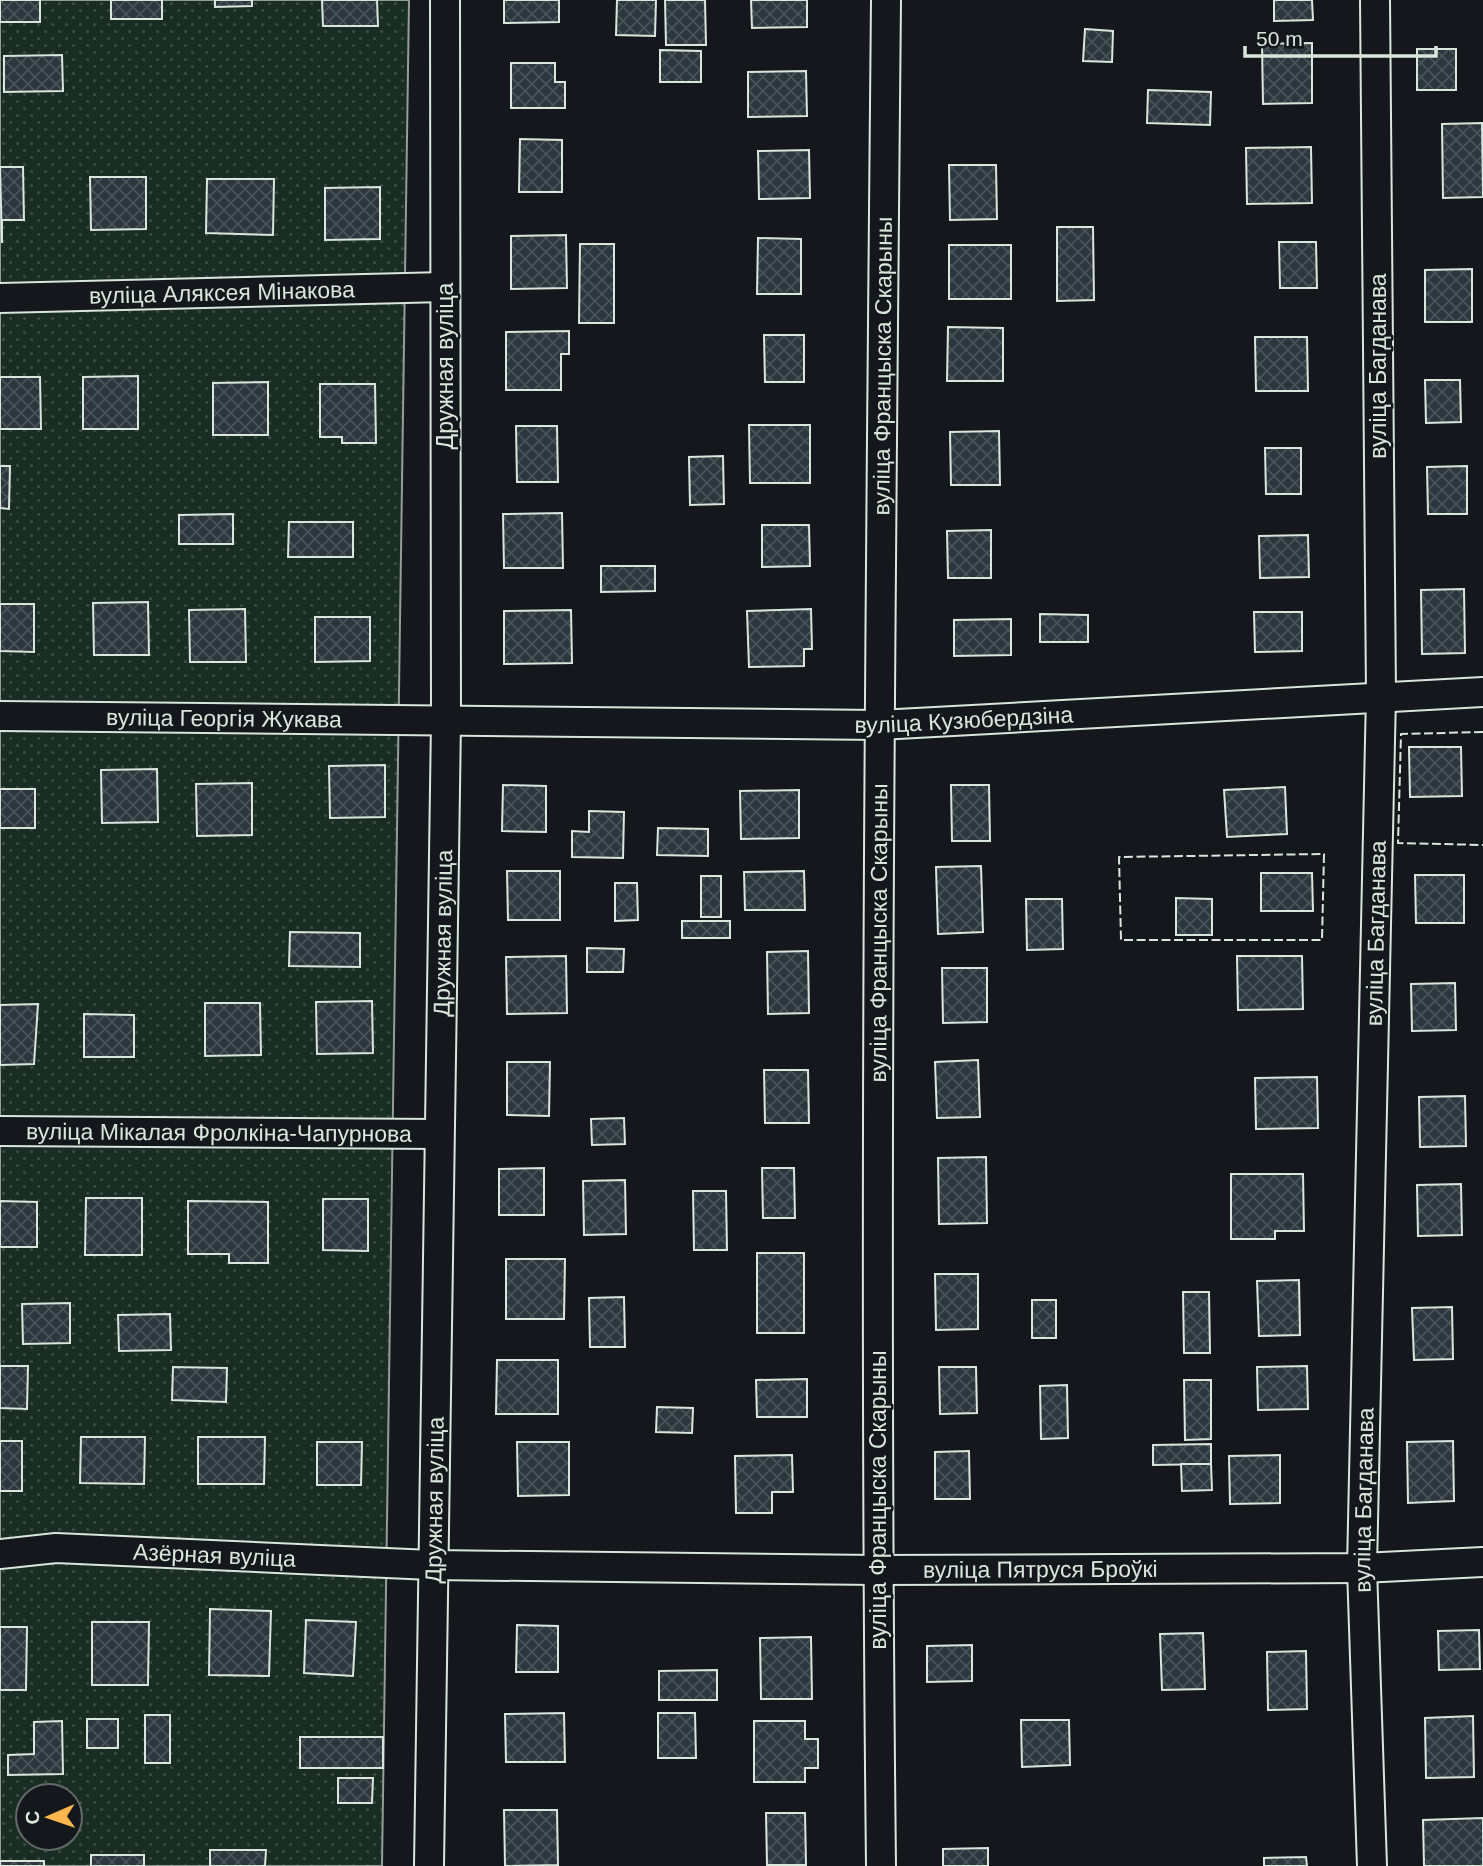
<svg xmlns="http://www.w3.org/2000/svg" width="1483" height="1866" font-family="Helvetica,sans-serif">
<defs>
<pattern id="grass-dots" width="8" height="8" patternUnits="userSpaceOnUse" patternTransform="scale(1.75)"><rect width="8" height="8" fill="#1a2d24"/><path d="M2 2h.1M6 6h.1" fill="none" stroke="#3b4b43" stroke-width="1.8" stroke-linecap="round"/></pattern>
<pattern id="building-cross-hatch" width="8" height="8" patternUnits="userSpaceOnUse" patternTransform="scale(1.75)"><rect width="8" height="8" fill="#2c363c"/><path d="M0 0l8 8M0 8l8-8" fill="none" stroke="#4a5358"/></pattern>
</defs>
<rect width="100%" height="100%" fill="#14181c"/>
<path fill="url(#grass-dots)" stroke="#939e99" stroke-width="2" fill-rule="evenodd" d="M0,0H409L382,1866H0ZM28,1796H70V1838H28Z"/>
<g fill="url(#building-cross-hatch)" stroke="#d8e6dc" stroke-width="2">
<rect x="0" y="0" width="40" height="22"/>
<rect x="111" y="0" width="51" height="19"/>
<path d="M215,0H252V6L215,7Z"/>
<path d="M322,0H377L378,26H323Z"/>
<path d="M504,0H559V22L504,23Z"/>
<path d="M617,0H656L655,36L616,35Z"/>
<path d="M665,0H705L706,45H666Z"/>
<path d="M751,0H807V27L752,28Z"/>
<path d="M1274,0H1312L1313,20L1274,21Z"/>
<path d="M1085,29L1113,31L1112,62L1083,61Z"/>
<path d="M1312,43V103L1263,104L1262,44Z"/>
<rect x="1417" y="49" width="39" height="41"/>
<path d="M660,50L701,51V82H660Z"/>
<path d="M62,55L63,91L4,92V56Z"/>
<path d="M511,63H555V82H565V108H511Z"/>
<path d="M806,71L807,116L748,117V72Z"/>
<path d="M1148,90L1211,92L1210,125L1147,123Z"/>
<path d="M1482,123L1483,197L1443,198L1442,124Z"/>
<path d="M520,139L562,140V192H519Z"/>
<path d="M1311,147L1312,203L1247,204L1246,148Z"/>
<path d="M809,150L810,198L759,199L758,151Z"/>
<path d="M949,165H996L997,219L950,220Z"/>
<path d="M0,167H23L24,220H2V243Z"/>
<path d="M90,177H146V229L91,230Z"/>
<path d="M207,179H274L273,235L206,233Z"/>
<path d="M380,187V239L325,240V188Z"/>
<path d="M1057,227H1093L1094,300L1057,301Z"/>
<path d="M566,235L567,288L511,289V236Z"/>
<path d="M758,238L801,239V294H757Z"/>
<path d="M1279,242H1316L1317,288H1280Z"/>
<path d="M580,244H614V323H579Z"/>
<rect x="949" y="245" width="62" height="54"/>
<path d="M1472,269V322H1425V270Z"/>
<path d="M948,327L1003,328V381H947Z"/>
<path d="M569,331V354H561V390H506V332Z"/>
<path d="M764,335H804V382H765Z"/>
<path d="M1255,337H1307L1308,391H1256Z"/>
<path d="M138,376V429H83V377Z"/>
<path d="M0,377H40L41,429H0Z"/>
<path d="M1425,380H1460L1461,422L1426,423Z"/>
<path d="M268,382V435H213V383Z"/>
<path d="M320,384H375L376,443H342V437H320Z"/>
<path d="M749,425H810V483H750Z"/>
<path d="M516,426H557L558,482H517Z"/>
<path d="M999,431L1000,485H951L950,432Z"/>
<path d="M1265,448H1301V494H1266Z"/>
<path d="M723,456L724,504L690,505L689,457Z"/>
<path d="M0,466H10L9,509L0,508Z"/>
<path d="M1467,466V514H1428L1427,467Z"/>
<path d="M562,513L563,568H504L503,514Z"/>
<path d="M233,514V544H179V515Z"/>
<path d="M289,522H353V557H288Z"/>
<path d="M762,525H809L810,566L762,567Z"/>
<path d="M991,530V578H948L947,531Z"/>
<path d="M1308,535L1309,577L1260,578L1259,536Z"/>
<path d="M601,566H655V591L601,592Z"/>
<path d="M1464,589L1465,653L1422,654L1421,590Z"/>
<path d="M148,602L149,655H94L93,603Z"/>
<path d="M0,604H34V652L0,651Z"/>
<path d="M245,609L246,662H190L189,610Z"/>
<path d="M811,609L812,649H804V666L749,667L747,611Z"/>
<path d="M571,610L572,663L504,664V611Z"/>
<path d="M1254,612H1302V651L1255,652Z"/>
<path d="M1040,614L1088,615V642H1040Z"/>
<path d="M315,617H370V661L315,662Z"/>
<path d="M1011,619V655L954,656V620Z"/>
<path d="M1409,747H1461L1462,796L1410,797Z"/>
<path d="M385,765V817L330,818L329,766Z"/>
<path d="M157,769L158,822L102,823L101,770Z"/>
<path d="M252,783V835L197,836L196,784Z"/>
<path d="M503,785L546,786V832L502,831Z"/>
<path d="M951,785H989L990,841H952Z"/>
<path d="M1285,787L1287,834L1227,837L1224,790Z"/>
<rect x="0" y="789" width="35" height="39"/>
<path d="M799,790V838L741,839L740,791Z"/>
<path d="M589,811L624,812L623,858L572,857V831L589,832Z"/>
<path d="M658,828L708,829V856L657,855Z"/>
<path d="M981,866L983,932L938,934L936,867Z"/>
<path d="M507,871H560V920H508Z"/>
<path d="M804,871L805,910H745L744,872Z"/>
<path d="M1261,873H1312L1313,911H1261Z"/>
<path d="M1415,875H1464V923H1416Z"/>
<rect x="701" y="876" width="20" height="41"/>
<path d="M615,883H637L638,920L615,921Z"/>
<path d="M1176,898L1212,899V935H1176Z"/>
<path d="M1026,899H1062L1063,949L1027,950Z"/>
<rect x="682" y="921" width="48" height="17"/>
<path d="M290,932L360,933V967L289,966Z"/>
<path d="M587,948L624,949L623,972H587Z"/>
<path d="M808,951L809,1013L768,1014L767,952Z"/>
<path d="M566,956L567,1013L507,1014L506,957Z"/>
<path d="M1237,956H1302L1303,1009L1238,1010Z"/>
<path d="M942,968H987V1022L943,1023Z"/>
<path d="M1455,983L1456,1030L1412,1031L1411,984Z"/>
<path d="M372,1001L373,1053L317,1054L316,1002Z"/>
<path d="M205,1003H260L261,1055L205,1056Z"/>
<path d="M38,1004L34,1064L0,1065V1005Z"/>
<path d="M84,1014L134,1015V1057H84Z"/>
<path d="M978,1060L980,1117L937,1118L935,1062Z"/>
<path d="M507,1062H550L549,1116L507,1115Z"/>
<path d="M764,1070H808L809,1123H765Z"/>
<path d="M1317,1077L1318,1128L1256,1129L1255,1078Z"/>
<path d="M1465,1096L1466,1146L1420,1147L1419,1097Z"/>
<path d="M624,1118L625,1144L592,1145L591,1119Z"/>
<path d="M986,1157L987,1223L939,1224L938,1158Z"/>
<path d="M544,1168V1215H499V1169Z"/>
<path d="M762,1168H794L795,1218H763Z"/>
<path d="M1231,1174H1303L1304,1231H1275V1239H1231Z"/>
<path d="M625,1180L626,1234L584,1235L583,1181Z"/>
<path d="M1461,1184L1462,1235L1418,1236L1417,1185Z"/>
<path d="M693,1191H726L727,1250H694Z"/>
<path d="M86,1198H142V1255H85Z"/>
<path d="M323,1199H368V1251L323,1250Z"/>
<path d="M0,1201L37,1202V1247H0Z"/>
<path d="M188,1201L268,1202V1263H229V1254H188Z"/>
<rect x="757" y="1253" width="47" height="80"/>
<path d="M506,1259H565L564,1319H506Z"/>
<path d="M935,1274H978V1329L936,1330Z"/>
<path d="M1299,1280L1300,1335L1259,1336L1257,1281Z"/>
<path d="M1183,1292H1209L1210,1353H1184Z"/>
<path d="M624,1297L625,1347H590L589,1298Z"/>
<rect x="1032" y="1300" width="24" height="38"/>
<path d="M70,1303V1343L23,1344L22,1304Z"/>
<path d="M1452,1307L1453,1359L1414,1360L1412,1308Z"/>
<path d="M170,1314L171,1350L119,1351L118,1315Z"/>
<path d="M497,1360H558V1414H496Z"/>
<path d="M0,1366H28L27,1409L0,1408Z"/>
<path d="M1307,1366L1308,1409L1258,1410L1257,1367Z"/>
<path d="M173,1367L227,1368L226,1402L172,1400Z"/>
<path d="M939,1367H976L977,1413L940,1414Z"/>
<path d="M807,1379V1417H757L756,1380Z"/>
<path d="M1184,1380H1211V1439L1185,1440Z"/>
<path d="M1067,1385L1068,1438L1041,1439L1040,1386Z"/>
<path d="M657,1407L693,1408L692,1433L656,1432Z"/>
<path d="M81,1437H145L144,1484L80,1483Z"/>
<path d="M198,1437H265L264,1484H198Z"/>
<rect x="0" y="1441" width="22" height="50"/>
<path d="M1453,1441L1454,1501L1408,1503L1407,1442Z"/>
<path d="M317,1442H362L361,1485H317Z"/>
<path d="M517,1442H569V1495L518,1496Z"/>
<path d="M1211,1444V1464L1153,1465V1445Z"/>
<path d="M969,1451L970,1499H935V1452Z"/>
<path d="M792,1455L793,1492H772V1513H736L735,1456Z"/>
<path d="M1280,1455V1503L1230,1504L1229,1456Z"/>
<path d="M1181,1464H1211L1212,1490L1182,1491Z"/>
<path d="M210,1609L271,1611L269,1676L209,1675Z"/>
<path d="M306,1620L356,1622L353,1676L304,1673Z"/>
<path d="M92,1622H149L148,1685H92Z"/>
<path d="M517,1625L558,1626V1672H516Z"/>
<path d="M0,1627H27L26,1690H0Z"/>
<path d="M1479,1630L1480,1669L1439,1670L1438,1631Z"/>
<path d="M1203,1633L1205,1689L1162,1690L1160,1634Z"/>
<path d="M811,1637L812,1699H761L760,1638Z"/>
<path d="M972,1645V1681L927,1682V1646Z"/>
<path d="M1306,1651L1307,1709L1268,1710L1267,1652Z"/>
<path d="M717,1670V1700H659V1671Z"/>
<path d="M564,1713L565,1762H506L505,1714Z"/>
<path d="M658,1713H695L696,1758H658Z"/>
<rect x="145" y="1715" width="25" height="48"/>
<path d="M1473,1716L1474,1777L1426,1778L1425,1718Z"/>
<rect x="87" y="1719" width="31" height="29"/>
<path d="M1021,1720H1069L1070,1765L1022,1767Z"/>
<path d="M62,1721L63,1774L8,1775V1755L34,1754V1722Z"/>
<path d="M754,1721H805V1739H818V1768H805V1782H754Z"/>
<rect x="300" y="1737" width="83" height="31"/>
<path d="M338,1778H373L372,1803H338Z"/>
<path d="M504,1810H557L558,1865L505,1866Z"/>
<path d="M766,1813H805L806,1865H767Z"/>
<path d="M1483,1818V1866H1424L1423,1820Z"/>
<path d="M988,1848V1866H943V1849Z"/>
<path d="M210,1850H266L265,1866H210Z"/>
<rect x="91" y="1855" width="53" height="11"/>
<path d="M1306,1857L1307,1866H1264V1858Z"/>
<rect x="0" y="1861" width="44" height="5"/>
</g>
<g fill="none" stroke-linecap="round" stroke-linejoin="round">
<g stroke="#d8e6dc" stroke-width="32">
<g id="minor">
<path id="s1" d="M0,298L445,287"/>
<path id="s2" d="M0,716L879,725L1483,692"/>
<path id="s3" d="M0,1131L438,1134"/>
<path id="s4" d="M0,1554L56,1548L431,1565L877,1570L1362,1568L1483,1562"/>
<path id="s5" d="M429,1866L446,721L445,0"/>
<path id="s6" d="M881,1866C874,1244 880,622 886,0"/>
<path id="s7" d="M1372,1866L1362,1568L1381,695L1375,0"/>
</g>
</g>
<use href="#minor" stroke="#14181c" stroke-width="28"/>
<g stroke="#d8e6dc" stroke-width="2" stroke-dasharray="9 3.5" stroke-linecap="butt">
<path d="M1483,732L1401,734L1398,843L1483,845"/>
<path d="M1324,854L1322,940H1121L1119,857Z"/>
</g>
</g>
<g text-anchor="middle" stroke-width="5" stroke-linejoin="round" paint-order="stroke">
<g font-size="23" fill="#d8e6dc" stroke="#14181c">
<text dy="8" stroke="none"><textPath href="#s1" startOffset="222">вуліца Аляксея Мінакова</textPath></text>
<text transform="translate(445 366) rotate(-90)" y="8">Дружная вуліца</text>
<text dy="8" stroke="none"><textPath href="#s6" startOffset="1500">вуліца Францыска Скарыны</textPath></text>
<text transform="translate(1378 366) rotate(-90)" y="8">вуліца Багданава</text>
<text dy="8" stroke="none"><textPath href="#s2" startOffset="224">вуліца Георгія Жукава</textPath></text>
<text dy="8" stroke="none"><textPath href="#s2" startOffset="964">вуліца Кузюбердзіна</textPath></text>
<text dy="8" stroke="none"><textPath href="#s5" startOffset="933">Дружная вуліца</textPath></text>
<text dy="8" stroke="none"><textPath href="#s6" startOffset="933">вуліца Францыска Скарыны</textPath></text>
<text dy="8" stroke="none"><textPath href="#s7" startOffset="933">вуліца Багданава</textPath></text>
<text dy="8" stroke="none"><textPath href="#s3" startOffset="219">вуліца Мікалая Фролкіна-Чапурнова</textPath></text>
<text dy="8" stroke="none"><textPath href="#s5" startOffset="366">Дружная вуліца</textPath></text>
<text transform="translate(878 1500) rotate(-90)" y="8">вуліца Францыска Скарыны</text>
<text dy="8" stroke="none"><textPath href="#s7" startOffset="366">вуліца Багданава</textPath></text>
<text dy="8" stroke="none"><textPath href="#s4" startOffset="215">Азёрная вуліца</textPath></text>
<text dy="8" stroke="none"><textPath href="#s4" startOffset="1041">вуліца Пятруся Броўкі</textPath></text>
</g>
</g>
<g transform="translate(49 1817) rotate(268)"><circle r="33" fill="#14181c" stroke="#626a69" stroke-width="2"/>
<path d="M0-5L12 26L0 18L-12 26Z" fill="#ffb74d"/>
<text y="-10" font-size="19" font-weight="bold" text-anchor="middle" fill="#d8e6dc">С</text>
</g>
<path d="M1245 46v10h191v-10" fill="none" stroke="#d8e6dc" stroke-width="3.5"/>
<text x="1256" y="46" font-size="21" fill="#d8e6dc" stroke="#14181c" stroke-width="5" paint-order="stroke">50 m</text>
</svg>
